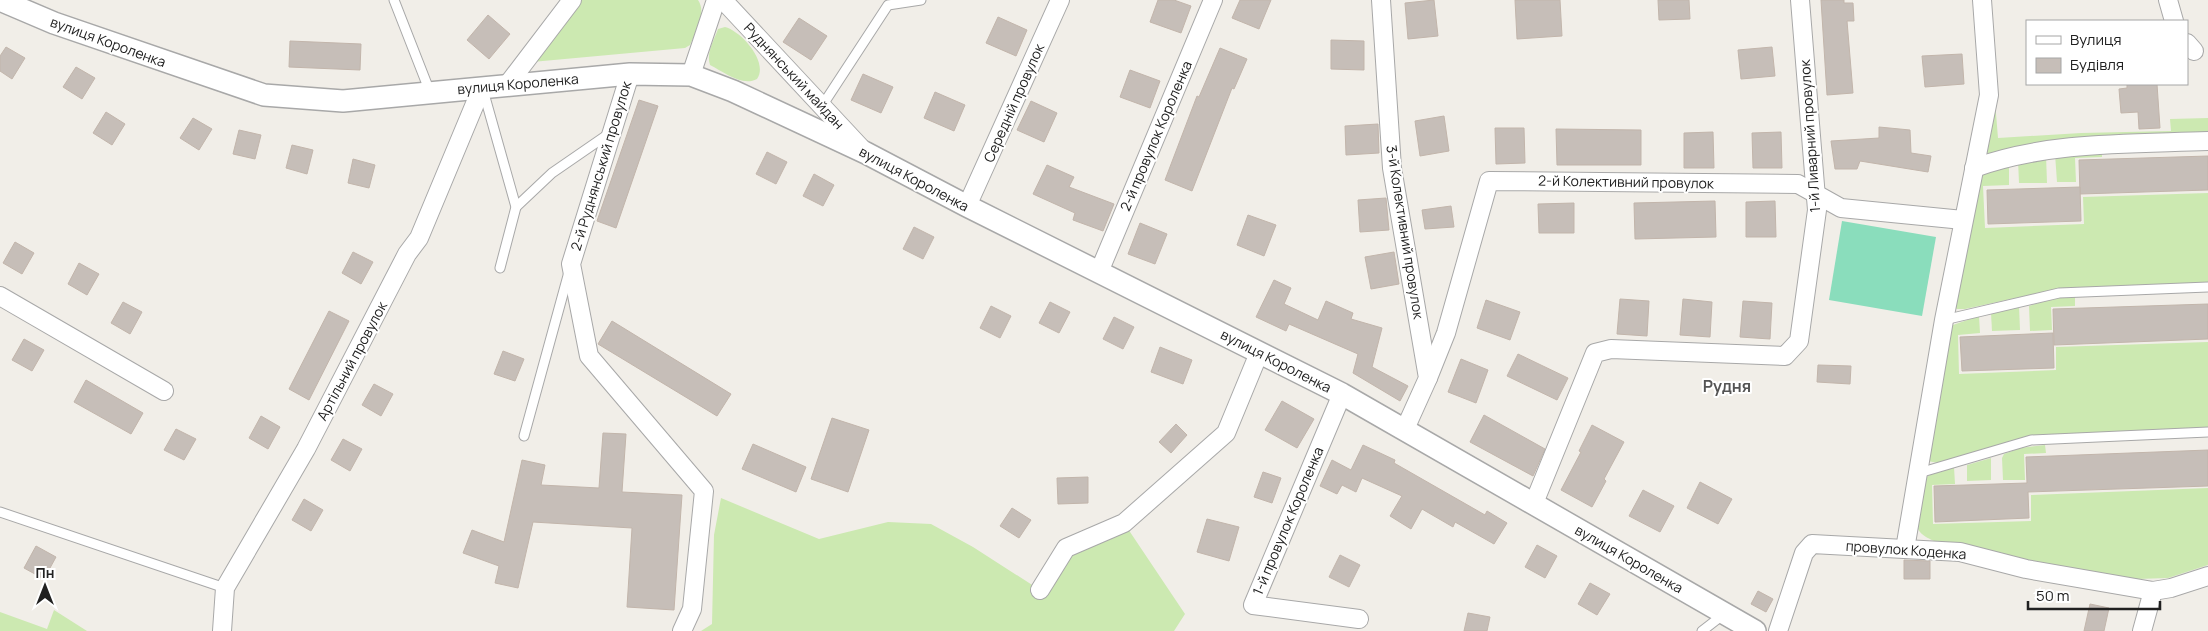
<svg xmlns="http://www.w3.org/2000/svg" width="2208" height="631" font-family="Manrope,sans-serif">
<rect width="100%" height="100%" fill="#f1eee8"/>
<g fill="#cce9b1">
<path d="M580,0H698C707,13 696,32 690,45L685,48L532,62Z"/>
<path d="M725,27C741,31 769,62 757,79C742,87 724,72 710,65C706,53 714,40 718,29Z"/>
<path d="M1994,89L1998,138L2081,133L2171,131L2170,119L2208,118V137L1986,158L1983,149Z"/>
<path d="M2102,150V157L2075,158L2076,182H2057L2055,154Z"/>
<path d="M2046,155L2047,183H2019L2018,160Z"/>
<path d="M2009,161V185L1983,186L1985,228L2084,224L2083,197L2208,193V283L2057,289L1965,309H1957L1954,307L1977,175Z"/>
<path d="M2075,297V306L2051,307L2052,330L2030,331L2029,306L2054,298Z"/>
<path d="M2019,306L2020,330L1992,331L1991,313Z"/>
<path d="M1979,316L1980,333L1958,335L1959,374L2056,370V347L2208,342V429L2027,437L1939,463L1927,461L1950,326Z"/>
<path d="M2045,445L2046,453L2024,454L2025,480H2003L2002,458L2004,454L2020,448Z"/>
<path d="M1991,458V480L1967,481V465Z"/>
<path d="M1954,467L1955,484L1932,485L1933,524L2031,521V495L2208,488V565L2168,578L2137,579L2079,572L1934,541C1928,538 1922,536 1918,529C1915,522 1919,485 1925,479C1932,471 1944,470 1954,467Z"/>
<path d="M721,498L819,539L888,522L931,524L973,547L1040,590L1066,548L1124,523L1185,614L1174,631H701L712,624L714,535Z"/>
<path d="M54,610L87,631H0V612L47,629Z"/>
</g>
<path fill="#8addbc" d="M1842,221L1936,237L1922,316L1829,300Z"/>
<g fill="#c6beb8" stroke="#c2b5ab">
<path d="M1158,0H1174L1191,6L1181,33L1150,22Z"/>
<path d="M1240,0H1271L1259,29L1232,18Z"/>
<path d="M1434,0L1438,36L1408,39L1405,3Z"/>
<path d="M1515,0H1560L1562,36L1517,39Z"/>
<path d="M1658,0H1689L1690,19L1659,20Z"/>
<path d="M1821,0H1844V3H1853L1854,21H1847L1853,93L1827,95Z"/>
<path d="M488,15L510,34L489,59L467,40Z"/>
<path d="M998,17L1027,30L1016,56L986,43Z"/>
<path d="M799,18L827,36L811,60L783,42Z"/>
<path d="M1331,40L1364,41V70L1331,69Z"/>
<path d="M290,41L361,44L360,70L289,67Z"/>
<path d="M6,47L25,58L12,79L0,71V56Z"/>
<path d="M1772,47L1775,76L1741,79L1738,50Z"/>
<path d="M1220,48L1247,59L1234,89L1232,88L1192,191L1165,180L1197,96L1199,97Z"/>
<path d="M1962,54L1964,84L1925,87L1922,56Z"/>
<path d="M76,67L95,78L82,99L63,87Z"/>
<path d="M1130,70L1160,81L1150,108L1120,97Z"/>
<path d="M863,74L893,87L881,113L851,100Z"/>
<path d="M2127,84H2157L2160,128L2139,129L2138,112L2121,113L2119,89L2127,88Z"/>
<path d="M935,92L965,105L954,131L924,118Z"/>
<path d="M639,100L658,106L616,228L597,221Z"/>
<path d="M1031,101L1057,113L1044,142L1017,130Z"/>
<path d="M106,112L125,124L112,145L93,133Z"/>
<path d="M1444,116L1449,151L1420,156L1415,121Z"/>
<path d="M193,118L212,129L199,150L180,138Z"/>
<path d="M1378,124L1379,153L1346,155L1345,126Z"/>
<path d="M1879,127L1910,130L1911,153L1931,156L1928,172L1860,161L1857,169H1835L1831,141L1879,138Z"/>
<path d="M1495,128H1524L1525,163L1496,164Z"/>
<path d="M1556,129L1641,130V165H1557Z"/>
<path d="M239,130L261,135L255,159L233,154Z"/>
<path d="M1713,132L1714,168H1684V133Z"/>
<path d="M1781,132L1782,168H1753L1752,133Z"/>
<path d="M292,145L313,150L307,174L286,168Z"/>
<path d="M767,152L787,162L776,184L756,174Z"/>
<path d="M2208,156V190L2080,194L2079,160Z"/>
<path d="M353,159L375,165L369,188L348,183Z"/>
<path d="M1047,165L1074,177L1069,187L1114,204L1103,231L1073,220L1075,213L1033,194Z"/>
<path d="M814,174L834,185L823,206L803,196Z"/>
<path d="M2080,187L2081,221L1988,224L1987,190Z"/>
<path d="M1386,198L1389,230L1360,232L1358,200Z"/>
<path d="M1715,201L1716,237L1635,239L1634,203Z"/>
<path d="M1775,201L1776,237H1746V202Z"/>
<path d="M1574,203V233H1539L1538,204Z"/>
<path d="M1451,206L1454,227L1425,229L1422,210Z"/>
<path d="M1248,215L1276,225L1264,256L1237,245Z"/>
<path d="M1140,223L1167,234L1155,264L1128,254Z"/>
<path d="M914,227L934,237L923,259L903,249Z"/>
<path d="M15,242L34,253L22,274L3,263Z"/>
<path d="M353,252L373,262L361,284L342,273Z"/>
<path d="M1394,252L1399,284L1371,289L1365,257Z"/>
<path d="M79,263L99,274L87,295L68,284Z"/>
<path d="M1274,280L1291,288L1284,304L1318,320L1326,301L1353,313L1351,319L1382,328L1372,367L1408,386L1400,401L1353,373L1358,354L1289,324L1286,331L1256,317Z"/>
<path d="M1620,299L1649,301L1647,336L1617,334Z"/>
<path d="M1683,299L1712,302L1710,337L1680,335Z"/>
<path d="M1486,300L1520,312L1510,340L1477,328Z"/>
<path d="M1743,301L1772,303L1770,339L1740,337Z"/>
<path d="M123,302L142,312L130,334L111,323Z"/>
<path d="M1050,302L1070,312L1059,333L1039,323Z"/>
<path d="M2208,304V339L2054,345L2053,309Z"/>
<path d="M991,306L1011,316L1000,338L980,328Z"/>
<path d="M329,311L349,321L309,400L289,389Z"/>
<path d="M1114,317L1134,327L1123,349L1103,339Z"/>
<path d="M612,321L731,394L717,416L598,344Z"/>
<path d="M2053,333L2054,368L1962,371L1960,337Z"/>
<path d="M24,339L44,350L32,371L12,360Z"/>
<path d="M1160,347L1192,360L1183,384L1151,372Z"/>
<path d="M503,351L524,359L515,381L494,374Z"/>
<path d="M1518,354L1568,378L1557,400L1507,376Z"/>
<path d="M1461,359L1488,370L1476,403L1448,392Z"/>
<path d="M1818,365L1851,366L1850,384L1817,382Z"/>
<path d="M86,380L143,413L131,434L74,402Z"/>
<path d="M374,384L393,394L381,416L362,405Z"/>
<path d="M1282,401L1314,419L1297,448L1265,430Z"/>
<path d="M1484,415L1545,449L1533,476L1470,442Z"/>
<path d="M261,416L280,427L268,449L249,438Z"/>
<path d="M832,418L869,430L848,492L811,479Z"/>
<path d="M1176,424L1187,435L1171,453L1159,442Z"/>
<path d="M1592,425L1624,442L1604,479L1606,481L1592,507L1561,490L1581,452L1579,451Z"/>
<path d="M176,429L196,439L184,460L164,450Z"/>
<path d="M603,433L626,434L622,492L682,495L674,610L627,607L632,528L533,522L518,588L495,583L499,566L463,553L472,530L504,542L522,460L545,465L541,485L599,488Z"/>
<path d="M343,439L362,449L350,471L331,460Z"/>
<path d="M753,444L806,467L796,492L742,469Z"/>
<path d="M1363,445L1395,460L1394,463L1485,515L1487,511L1507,523L1494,544L1455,522L1453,527L1422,509L1411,529L1390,516L1402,496L1362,478L1356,492L1342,485L1337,494L1320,486L1332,460L1351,470Z"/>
<path d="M2208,450V486L2028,492L2029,518L1935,522L1934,486L2027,483L2026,457Z"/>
<path d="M1263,472L1281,478L1272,503L1254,497Z"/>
<path d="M1088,477V503L1058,504L1057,478Z"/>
<path d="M1700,482L1732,499L1718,524L1687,508Z"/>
<path d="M1643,490L1674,506L1660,532L1629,516Z"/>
<path d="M304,499L323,510L311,531L292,520Z"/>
<path d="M1012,508L1031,520L1019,538L1000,526Z"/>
<path d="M1207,519L1239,527L1229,561L1197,552Z"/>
<path d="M1537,545L1557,556L1545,578L1525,567Z"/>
<path d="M36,546L56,557L44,579L24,568Z"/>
<path d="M1340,555L1360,565L1349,587L1329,577Z"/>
<path d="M1904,560L1930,561V579H1904Z"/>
<path d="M1590,583L1610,594L1597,615L1578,604Z"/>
<path d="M1758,591L1773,599L1766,612L1751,604Z"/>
<path d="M2090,604L2109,608L2104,631H2084Z"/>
<path d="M1468,613L1490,617L1487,631H1464Z"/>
</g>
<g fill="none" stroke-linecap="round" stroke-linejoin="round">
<g stroke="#a8a8a8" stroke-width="11">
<g id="service">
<path d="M394,0L430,92"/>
<path d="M483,90L516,207L500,268"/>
<path d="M822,106L888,5L921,0"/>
<path d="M516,207L552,173L610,133"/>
<path d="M1944,320L2059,293L2208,287"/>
<path d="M524,436L569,272"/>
<path d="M1919,473L2031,440L2208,432"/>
<path d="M0,512L225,588"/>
<path d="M1702,631L1724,614"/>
</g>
</g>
<g stroke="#a8a8a8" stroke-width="20">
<g id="minor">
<path d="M723,0L862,149"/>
<path d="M1381,0L1392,168L1428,378L1405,429"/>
<path d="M2168,0L2174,21"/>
<path d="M2187,43L2194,51"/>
<path d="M630,74L571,264L589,356L704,491L692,609L682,631"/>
<path d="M691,75L716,0"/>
<path d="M508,84L572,0"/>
<path d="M1974,168C2049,141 2130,144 2208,141"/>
<path d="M967,206L1060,0"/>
<path d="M1099,272L1213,0"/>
<path d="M0,296L164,391"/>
<path d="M1428,378L1446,333L1489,181L1798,184L1841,208L1963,220"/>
<path d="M1342,394L1253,605L1359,619"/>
<path d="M1534,503L1595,353L1611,349L1785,356L1799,341L1817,210L1800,0"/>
<path d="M1905,549L1944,320L1989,95L1982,0"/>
<path d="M1040,590L1066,548L1124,523L1226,433L1259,353"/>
<path d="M222,631L225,588L306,449L407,254L419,238L482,87"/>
<path d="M1778,631L1804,553L1812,544L1960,552L2026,569L2153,591L2171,588L2208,576"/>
<path d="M2142,631L2153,591"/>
</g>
</g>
<g stroke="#a8a8a8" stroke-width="24">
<path id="tertiary" d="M0,0L54,23L264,95L343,101L630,74L691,75L733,91L866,153L967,206L1342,394L1755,631"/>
</g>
<use href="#service" stroke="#fff" stroke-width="9"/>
<use href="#minor" stroke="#fff" stroke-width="18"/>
<use href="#tertiary" stroke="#fff" stroke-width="21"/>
</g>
<g text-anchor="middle" stroke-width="4" stroke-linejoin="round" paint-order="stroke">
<g font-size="14" fill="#212121" stroke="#fff">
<text transform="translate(108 42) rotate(20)" y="5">вулиця Короленка</text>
<text transform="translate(794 76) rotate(47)" y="5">Руднянський майдан</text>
<text transform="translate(518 84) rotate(-5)" y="5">вулиця Короленка</text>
<text transform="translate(1014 103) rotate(-66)" y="5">Середній провулок</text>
<text transform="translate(1156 136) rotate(-67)" y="5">2-й провулок Короленка</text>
<text transform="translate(1810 136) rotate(-94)" y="5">1-й Ливарний провулок</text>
<text transform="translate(601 166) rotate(-73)" y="5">2-й Руднянський провулок</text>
<text transform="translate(914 179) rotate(28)" y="5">вулиця Короленка</text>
<text transform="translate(1626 182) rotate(1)" y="5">2-й Колективний провулок</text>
<text transform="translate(1405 232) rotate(81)" y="5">3-й Колективний провулок</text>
<text transform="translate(352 361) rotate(-62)" y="5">Артільний провулок</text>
<text transform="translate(1276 361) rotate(27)" y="5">вулиця Короленка</text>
<text transform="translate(1288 521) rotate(-67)" y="5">1-й провулок Короленка</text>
<text transform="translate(1906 550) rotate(4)" y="5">провулок Коденка</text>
<text transform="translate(1629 559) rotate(30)" y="5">вулиця Короленка</text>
</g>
<g font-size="16" font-weight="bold" fill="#545454" stroke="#fff">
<text x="1727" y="392">Рудня</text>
</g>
</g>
<rect x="2026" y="20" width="162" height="65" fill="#ffffff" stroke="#a6a6a6"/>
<rect x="2036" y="36" width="25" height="8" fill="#ffffff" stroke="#a6a6a6"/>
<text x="2070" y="45" font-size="15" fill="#212121">Вулиця</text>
<rect x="2036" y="58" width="25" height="15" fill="#c6beb8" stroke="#a6a6a6"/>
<text x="2070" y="70" font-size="15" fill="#212121">Будівля</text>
<g transform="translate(45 586)" stroke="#ffffff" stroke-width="4" paint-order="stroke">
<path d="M0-4L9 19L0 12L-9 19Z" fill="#212121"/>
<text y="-8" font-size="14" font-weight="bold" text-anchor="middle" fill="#212121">Пн</text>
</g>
<path d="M2028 601v8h132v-8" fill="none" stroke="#212121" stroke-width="2.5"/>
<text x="2036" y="601" font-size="15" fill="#212121" stroke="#ffffff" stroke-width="4" paint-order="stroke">50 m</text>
</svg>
